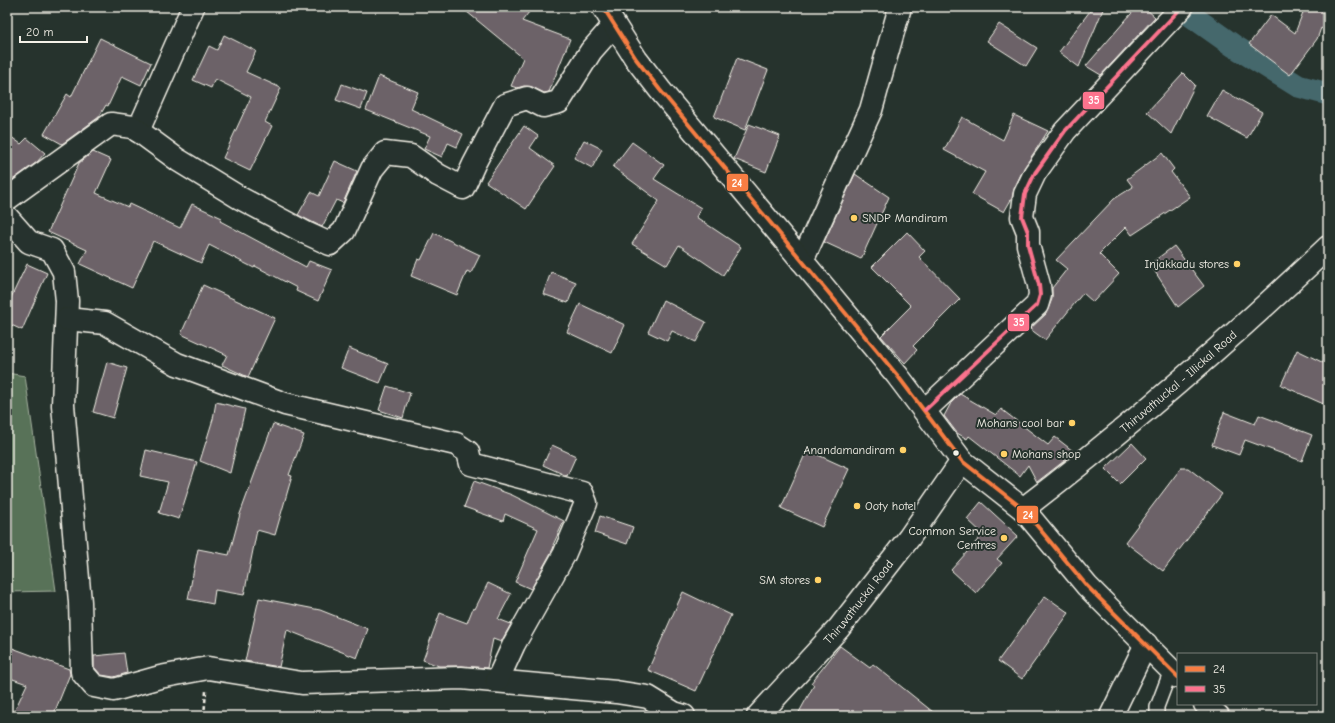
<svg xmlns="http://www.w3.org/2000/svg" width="1335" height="723" font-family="'Comic Neue',sans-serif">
<rect width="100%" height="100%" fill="#26332d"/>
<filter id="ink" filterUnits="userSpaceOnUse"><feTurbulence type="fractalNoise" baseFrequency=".025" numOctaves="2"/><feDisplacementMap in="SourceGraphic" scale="8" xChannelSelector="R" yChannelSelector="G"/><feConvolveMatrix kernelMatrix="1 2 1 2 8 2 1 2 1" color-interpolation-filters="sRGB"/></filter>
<g filter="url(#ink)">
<path fill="#587258" stroke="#a6b2a0" d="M7,373L25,376L56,591L7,592Z"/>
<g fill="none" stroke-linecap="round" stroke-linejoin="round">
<path stroke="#45676c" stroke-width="23" d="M1179,7L1234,46L1298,86L1328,94"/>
</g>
<g fill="#6c6267" stroke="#f4f1e8">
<path d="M461,7H533L522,21L570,39L549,92L544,93L532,87L524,86L517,88L511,86L523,58Z"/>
<path d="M1093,7H1104L1079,67L1059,52Z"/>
<path d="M1137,7H1144L1155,17L1101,75L1086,66Z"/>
<path d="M1305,7H1328V32L1321,28L1317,39L1290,75L1249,44L1271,15L1295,33Z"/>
<path d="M999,24L1037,48L1026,66L987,41Z"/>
<path d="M224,35L256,51L246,72L281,88L265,122L272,126L250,171L223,158L251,97L215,79L211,88L193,80L209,46L217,50Z"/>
<path d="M100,38L151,63L141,85L122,76L108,106L106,105L99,117L62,144L44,134L67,94L71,97Z"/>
<path d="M737,58L768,70L745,130L714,117Z"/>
<path d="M1183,73L1195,85L1171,134L1147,112Z"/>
<path d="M379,76L418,92L411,109L463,134L457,147L448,143L442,157L424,149L430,136L366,110Z"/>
<path d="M342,84L367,93L361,109L336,100Z"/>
<path d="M1222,90L1262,112L1247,138L1207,116Z"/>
<path d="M1014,115L1048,131L1024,168L1014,189L1012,198L1004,212L972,194L985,172L944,150L962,117L1003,140Z"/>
<path d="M749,124L780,136L766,172L734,159Z"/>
<path d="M524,126L538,136L530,148L555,166L526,209L486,182Z"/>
<path d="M7,134L21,144L27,138L45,153L37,162L7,184Z"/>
<path d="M584,140L602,149L592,168L574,158Z"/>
<path d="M632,142L664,165L654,179L701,208L696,217L741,247L723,275L679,245L667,265L632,244L659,201L613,167Z"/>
<path d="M93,152L111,160L96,193L128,207L129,204L180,228L192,204L222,218L220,221L306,267L309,261L332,270L318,301L296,291L297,288L255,266L254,268L209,245L201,263L153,241L132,288L80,264L87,250L48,232L79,163Z"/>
<path d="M1162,153L1174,169L1171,172L1190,197L1132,235L1126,227L1099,254L1119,274L1093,302L1083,293L1045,340L1030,329L1046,314L1052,299V288L1067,269L1056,260L1114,199L1133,187L1127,179Z"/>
<path d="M335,161L357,171L343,203L336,200L322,227L298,215L311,192L319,196Z"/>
<path d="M855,174L889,197L861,259L824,242Z"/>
<path d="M907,232L925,251L919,257L960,299L913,346L917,350L905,363L881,336L911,306L872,267Z"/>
<path d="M434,233L480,255L471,273L467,271L457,295L411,276L418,259L421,260Z"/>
<path d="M1174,246L1204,286L1178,307L1150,264Z"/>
<path d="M27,264L47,273L22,330L7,323V306Z"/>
<path d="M551,272L576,282L568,303L543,294Z"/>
<path d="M203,285L275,318L248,377L222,365L227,355L181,334Z"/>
<path d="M663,300L706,322L696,342L672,331L667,341L648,332Z"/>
<path d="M580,304L625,325L612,353L567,332Z"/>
<path d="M349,348L388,364L380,383L341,368Z"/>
<path d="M1297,350L1328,365V406L1281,385Z"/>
<path d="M107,362L127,368L113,418L93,412Z"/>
<path d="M387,386L410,393L403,418L379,410Z"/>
<path d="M960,394L996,415L1001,409L1048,445L1055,437L1073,451L1068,458L1037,482L1028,465L1020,476L969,436L967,439L957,433L944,416L951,403Z"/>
<path d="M216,402L245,409L230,473L200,461L213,419Z"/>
<path d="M1224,412L1255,424L1259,415L1312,435L1302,461L1245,440L1239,455L1212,445Z"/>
<path d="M273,424L304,435L289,475L292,476L275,535L257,530L244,595L215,590L213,604L188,599L198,549L229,555L240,514Z"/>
<path d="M1132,443L1146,458L1120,484L1105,469Z"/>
<path d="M552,445L576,456L567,476L543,465Z"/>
<path d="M146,450L197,462L179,519L159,513L168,482L140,476Z"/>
<path d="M807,450L849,469L822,527L781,508Z"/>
<path d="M1181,468H1188L1222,494L1163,571L1125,542Z"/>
<path d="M474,481L512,495L564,521L553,545L554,546L553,549L531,589L515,582L538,529L505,514L503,521L464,507Z"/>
<path d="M981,502L1018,536L997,559L1002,563L976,593L951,570L983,534L967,519Z"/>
<path d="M600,516L633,527L627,544L595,533Z"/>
<path d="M488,583L511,594L498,619L511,624L501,642L493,639L487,668L462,666H439L423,660L440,613L467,623L473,608L475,609Z"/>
<path d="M683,592L731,615L696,691L648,670Z"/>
<path d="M1045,596L1069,613L1022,679L998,661Z"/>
<path d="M259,598L320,610L368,629L357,658L287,630L279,667L245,661Z"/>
<path d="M7,646L69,669L70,674L53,716H12L27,684L7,677Z"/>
<path d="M840,646L870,668L873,664L938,716H797L814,685L811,683Z"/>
<path d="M124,653L127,673L114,677L101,675L94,667V656Z"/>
</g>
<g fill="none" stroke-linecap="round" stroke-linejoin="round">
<g stroke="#f4f1e8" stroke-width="16">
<path id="service" d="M1157,716V707L1171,670"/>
</g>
<g stroke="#f4f1e8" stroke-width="25">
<g id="minor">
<path d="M138,131L193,7"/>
<path d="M7,199L111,124L133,127L178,160L240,198L306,233L330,244L344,231L372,169L385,153L411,156L438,175L463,188L474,164L505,105L527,98L543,106L559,102L591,51L614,25"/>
<path d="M7,217L29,242L52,250L64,272L67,301L63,405L80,602L82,672L94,686L114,690L160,677L208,668L302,683L461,678L616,692L648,697L674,713L684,716"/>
<path d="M802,261L871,110L900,7"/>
<path d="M67,319L105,323L177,364L285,404L456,444L468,452L471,464L582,493L586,503L564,555L514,644L497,681"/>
<path d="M925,410L1037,305L1040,295L1039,285L1028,245V232L1022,217L1025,194L1035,173L1065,131L1182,7"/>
<path d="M1111,716L1146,644"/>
</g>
</g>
<g stroke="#f4f1e8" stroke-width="25">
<g id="secondary">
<path d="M603,7L636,59L660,90L897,375L962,461L1023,509L1087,586L1178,677"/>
<path id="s1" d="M1023,509C1129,428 1231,339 1328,247"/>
<path d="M1205,704L1218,716"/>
<path id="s2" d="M758,716L839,628L909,538L962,461"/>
</g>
</g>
<path stroke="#f4f1e8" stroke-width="2.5" stroke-dasharray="4 3" stroke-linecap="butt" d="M204,716L206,691"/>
<use href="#service" stroke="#26332d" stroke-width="13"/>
<use href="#minor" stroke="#26332d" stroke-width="22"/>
<use href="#secondary" stroke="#26332d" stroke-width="22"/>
<g stroke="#26332d" stroke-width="7">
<path id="bus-1" d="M603,7L636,59L660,90L897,375L962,461L1023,509L1087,586L1178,677"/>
</g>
<g stroke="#26332d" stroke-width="7">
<path id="bus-2" d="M925,410L1037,305L1040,295L1039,285L1028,245V232L1022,217L1025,194L1035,173L1065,131L1182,7"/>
</g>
<use href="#bus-1" stroke="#f77d43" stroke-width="4"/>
<use href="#bus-2" stroke="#fc738d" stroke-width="4"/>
</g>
</g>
<g fill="#ffd166" stroke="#26332d" stroke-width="1.5">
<circle cx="854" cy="218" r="4"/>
<circle cx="1237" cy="264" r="4"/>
<circle cx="1072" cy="423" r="4"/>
<circle cx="903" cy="450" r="4"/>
<circle cx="1004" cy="454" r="4"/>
<circle cx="857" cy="506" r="4"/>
<circle cx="1004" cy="538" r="4"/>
<circle cx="818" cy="580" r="4"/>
</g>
<circle fill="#f4f1e8" stroke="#26332d" stroke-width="1.5" cx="956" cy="453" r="3.5"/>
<g text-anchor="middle" stroke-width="4" stroke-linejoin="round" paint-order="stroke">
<g font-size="12" fill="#f4f1e8" stroke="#26332d" text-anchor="end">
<text x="862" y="222" text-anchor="start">SNDP Mandiram</text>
<text x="1229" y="268">Injakkadu stores</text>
<text x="1064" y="427">Mohans cool bar</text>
<text x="895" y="454">Anandamandiram</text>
<text x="1012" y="458" text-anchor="start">Mohans shop</text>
<text x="865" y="510" text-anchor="start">Ooty hotel</text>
<text x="996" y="535">Common Service<tspan x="996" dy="14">Centres</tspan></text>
<text x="810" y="584">SM stores</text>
</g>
<g font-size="12" fill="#f4f1e8" stroke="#26332d">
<text dy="4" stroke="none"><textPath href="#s1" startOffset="201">Thiruvathuckal - Illickal Road</textPath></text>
<text dy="4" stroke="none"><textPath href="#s2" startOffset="152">Thiruvathuckal Road</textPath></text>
</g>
</g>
<g stroke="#26332d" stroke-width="1.5">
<rect x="1082" y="91" width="23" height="19" rx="4" fill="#fc738d"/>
<rect x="726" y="173" width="23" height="19" rx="4" fill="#f77d43"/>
<rect x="1007" y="313" width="23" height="19" rx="4" fill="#fc738d"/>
<rect x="1016" y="505" width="23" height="19" rx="4" fill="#f77d43"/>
</g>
<g font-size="11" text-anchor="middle" font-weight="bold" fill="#fff">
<text x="1094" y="104">35</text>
<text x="737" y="187">24</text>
<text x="1019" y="326">35</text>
<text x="1028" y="519">24</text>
</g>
<rect width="1335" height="723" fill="none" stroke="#26332d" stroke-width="24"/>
<rect x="12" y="12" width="1311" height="699" fill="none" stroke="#f4f1e8" stroke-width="1.5" filter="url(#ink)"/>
<rect x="1177" y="653" width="140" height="52" fill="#26332d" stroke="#787f78"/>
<rect x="1185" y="666" width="20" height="6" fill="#f77d43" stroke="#787f78"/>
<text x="1213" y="673" font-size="12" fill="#f4f1e8">24</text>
<rect x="1185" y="686" width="20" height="6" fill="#fc738d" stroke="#787f78"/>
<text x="1213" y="693" font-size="12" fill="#f4f1e8">35</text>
<path d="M20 36v6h67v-6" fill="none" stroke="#f4f1e8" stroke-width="2"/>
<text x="26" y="36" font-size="12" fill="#f4f1e8" stroke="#26332d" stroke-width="3" paint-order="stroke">20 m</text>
</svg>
